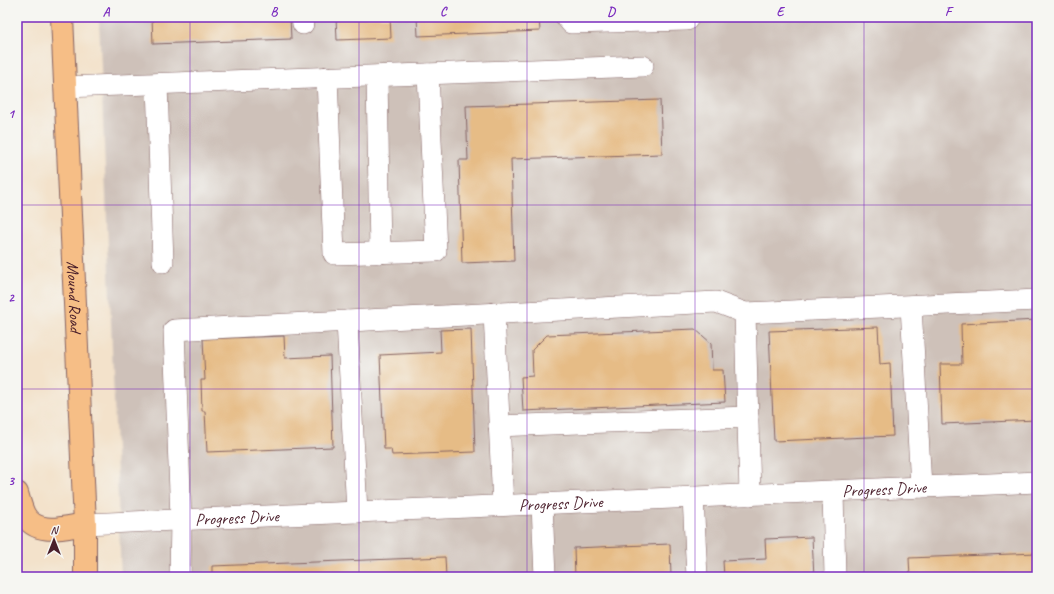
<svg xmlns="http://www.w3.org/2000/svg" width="1054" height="594" font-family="Caveat,sans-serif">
<rect width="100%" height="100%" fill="#f6f6f2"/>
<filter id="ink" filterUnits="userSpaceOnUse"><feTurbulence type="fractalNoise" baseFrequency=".025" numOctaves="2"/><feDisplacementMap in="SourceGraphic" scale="8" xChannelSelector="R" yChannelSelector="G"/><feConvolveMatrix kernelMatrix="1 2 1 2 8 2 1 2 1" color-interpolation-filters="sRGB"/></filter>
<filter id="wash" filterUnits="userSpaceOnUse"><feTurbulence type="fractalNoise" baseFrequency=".012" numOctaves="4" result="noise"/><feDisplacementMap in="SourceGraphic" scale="16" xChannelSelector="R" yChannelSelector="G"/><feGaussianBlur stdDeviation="0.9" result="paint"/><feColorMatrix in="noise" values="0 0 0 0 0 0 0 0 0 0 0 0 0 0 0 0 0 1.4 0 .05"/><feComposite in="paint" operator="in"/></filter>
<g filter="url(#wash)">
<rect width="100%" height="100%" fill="#f3e2cb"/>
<path fill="#cec1b9" d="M99,17H1037V577H121Z"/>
<g id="blocks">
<g fill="#e6bc86">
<path d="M152,17H290L291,39L153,44Z"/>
<path d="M336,17H390L391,38L337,40Z"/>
<path d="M417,17H539L540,31L418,36Z"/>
<path d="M660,100L662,154L511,159L514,261L462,263L459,160H468L466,106Z"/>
<path d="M1037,320V420L942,424L940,364H962L961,324Z"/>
<path d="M878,327L880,364L890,363L893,436L774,441L769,331Z"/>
<path d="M471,329L475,452L392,455L391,449H384L380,355L441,352L440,330Z"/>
<path d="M695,329L711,343L712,370H723L725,402L523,411L521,377L533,376L532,350L547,335Z"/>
<path d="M284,336L285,358L330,356L333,447L207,452L205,411H202L201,380H205L203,339Z"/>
<path d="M812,537L814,577H724L723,561L766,559L765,539Z"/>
<path d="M670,544L671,577H575L574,548Z"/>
<path d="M1037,553V577H910L909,558Z"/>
<path d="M445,557L446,577H212V566Z"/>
</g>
</g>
</g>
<g filter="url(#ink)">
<use href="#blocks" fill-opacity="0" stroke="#856363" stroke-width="1"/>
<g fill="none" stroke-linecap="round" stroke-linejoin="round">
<g stroke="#856363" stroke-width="22">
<g id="minor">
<path d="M302,17L303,24"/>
<path d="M566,17L571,23L687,20L689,17"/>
<path d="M377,76L380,253"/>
<path d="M327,77L334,254L436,251L428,74"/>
<path d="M157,84L163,262"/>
<path d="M65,87L643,66"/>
<path d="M911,306L921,487"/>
<path d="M494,313L503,505"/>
<path d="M745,313L750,495"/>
<path d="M347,321L357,512"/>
<path d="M499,426L748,417"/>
<path d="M833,491L835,577"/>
<path d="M693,497L697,577"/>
<path d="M542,504L545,577"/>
<path id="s1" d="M85,524L1037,482"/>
<path d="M180,577L181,520L174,330L716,302L745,313L1037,300"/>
</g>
</g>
<g stroke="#856363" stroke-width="24">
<g id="major">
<path id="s2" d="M62,17L85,524V577"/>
<path d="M17,493C19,500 21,508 24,514C36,537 65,527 85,524"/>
</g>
</g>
<use href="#minor" stroke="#fff" stroke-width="21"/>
<use href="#major" stroke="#f6be86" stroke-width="22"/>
</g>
</g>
<path fill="none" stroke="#7b2cbf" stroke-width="1" stroke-opacity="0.55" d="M190,17V577M359,17V577M527,17V577M695,17V577M864,17V577M17,205H1037M17,389H1037"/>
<g text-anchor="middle" stroke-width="4" stroke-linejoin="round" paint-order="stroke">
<g font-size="17" fill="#4a1f2b" stroke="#f6f6f2">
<text dy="6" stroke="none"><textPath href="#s2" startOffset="280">Mound Road</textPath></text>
<text dy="6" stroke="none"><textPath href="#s1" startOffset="800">Progress Drive</textPath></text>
<text dy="6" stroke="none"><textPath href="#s1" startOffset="476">Progress Drive</textPath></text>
<text dy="6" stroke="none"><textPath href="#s1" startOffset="152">Progress Drive</textPath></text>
</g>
</g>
<rect width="1054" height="594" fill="none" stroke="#f6f6f2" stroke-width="44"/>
<g transform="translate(54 540)" stroke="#f6f6f2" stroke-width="3" paint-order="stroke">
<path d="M0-3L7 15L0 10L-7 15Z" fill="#4a1f2b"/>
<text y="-6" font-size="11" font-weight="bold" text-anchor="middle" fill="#4a1f2b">N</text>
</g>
<rect x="22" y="22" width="1010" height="550" fill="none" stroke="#7b2cbf" stroke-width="1.5"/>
<g font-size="13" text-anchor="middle" font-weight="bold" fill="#7b2cbf">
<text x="106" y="16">A</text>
<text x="274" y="16">B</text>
<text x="443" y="16">C</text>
<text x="611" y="16">D</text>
<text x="780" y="16">E</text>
<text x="948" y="16">F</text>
<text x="11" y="118">1</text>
<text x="11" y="302">2</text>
<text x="11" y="485">3</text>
</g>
</svg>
